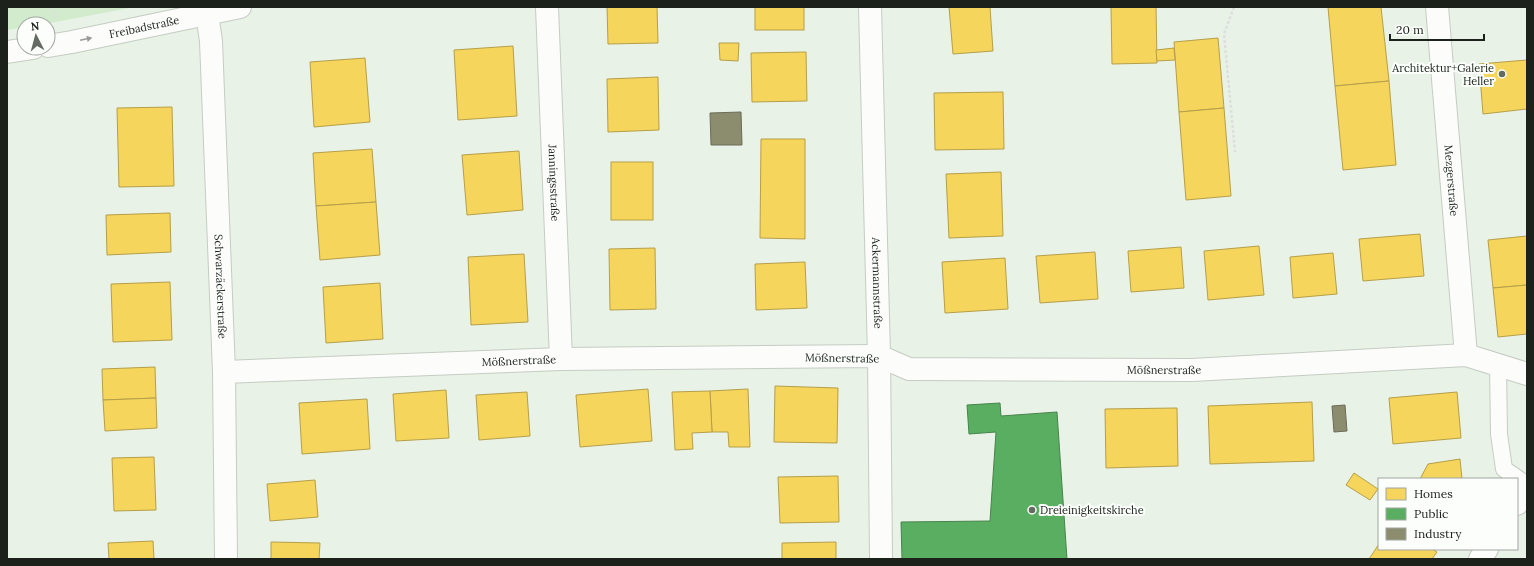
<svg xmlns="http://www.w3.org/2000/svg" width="1534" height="566" font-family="Lora,serif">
<rect width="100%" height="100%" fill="#e9f2e7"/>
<path fill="#d2ebcd" d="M7,7H135L45,24H24V27L7,30Z"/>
<g fill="#f6d55c" stroke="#b59f48">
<path d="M607,7H657L658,43L608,44Z"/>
<rect x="755" y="7" width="49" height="23"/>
<path d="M949,7H990L993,51L953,54Z"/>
<path d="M1111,7H1156L1157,63L1112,64Z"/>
<path d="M1328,7H1381L1389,81L1335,86Z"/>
<path d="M1218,38L1224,108L1179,112L1174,42Z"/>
<path d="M719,43H739L738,61L720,60Z"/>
<path d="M513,46L517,116L458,120L454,50Z"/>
<path d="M1174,48L1175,60L1157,61L1156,50Z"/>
<path d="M806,52L807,101L752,102L751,53Z"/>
<path d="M365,58L370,122L314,127L310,62Z"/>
<path d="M1527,60V109L1483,114L1479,64Z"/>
<path d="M658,77L659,130L608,132L607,79Z"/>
<path d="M1389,81L1396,165L1343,170L1335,86Z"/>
<path d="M1003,92L1004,149L935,150L934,93Z"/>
<path d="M172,107L174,186L119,187L117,108Z"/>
<path d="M1224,108L1231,196L1186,200L1179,112Z"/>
<path d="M761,139H805V239L760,238Z"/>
<path d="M372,149L376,202L316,206L313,153Z"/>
<path d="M519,151L523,210L467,215L462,155Z"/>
<rect x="611" y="162" width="42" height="58"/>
<path d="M1001,172L1003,236L949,238L946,174Z"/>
<path d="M376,202L380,255L320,260L316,206Z"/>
<path d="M170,213L171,252L107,255L106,215Z"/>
<path d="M1420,234L1424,276L1363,281L1359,239Z"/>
<path d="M1527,236V285L1493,288L1488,240Z"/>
<path d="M1259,246L1264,295L1208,300L1204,251Z"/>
<path d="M1181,247L1184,288L1131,292L1128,251Z"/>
<path d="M655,248L656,309L610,310L609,249Z"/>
<path d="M1095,252L1098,299L1040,303L1036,256Z"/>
<path d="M1333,253L1337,294L1293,298L1290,257Z"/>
<path d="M524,254L528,322L471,325L468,257Z"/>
<path d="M1005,258L1008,309L945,313L942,262Z"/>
<path d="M805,262L807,308L756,310L755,264Z"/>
<path d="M170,282L172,340L113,342L111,284Z"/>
<path d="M380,283L383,339L326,343L323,287Z"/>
<path d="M1527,285V334L1498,337L1493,288Z"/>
<path d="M155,367L156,398L103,400L102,369Z"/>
<path d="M775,386L838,388L837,443L774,442Z"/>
<path d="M648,389L652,441L580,447L576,395Z"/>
<path d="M748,389L750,447H729L728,432H712L710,391Z"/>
<path d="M446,390L449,438L396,441L393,394Z"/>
<path d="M710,391L712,432L692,433L693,449L675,450L672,392Z"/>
<path d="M527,392L530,436L479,440L476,395Z"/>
<path d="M1457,392L1461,438L1393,444L1389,398Z"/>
<path d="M156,398L157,428L105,431L103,400Z"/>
<path d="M367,399L370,449L302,454L299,403Z"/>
<path d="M1312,402L1314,461L1210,464L1208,406Z"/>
<path d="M1177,408L1178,466L1106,468L1105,409Z"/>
<path d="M154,457L156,510L114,511L112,458Z"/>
<path d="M1460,459L1462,479H1420L1428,464Z"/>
<path d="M1354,473L1378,489L1370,500L1346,485Z"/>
<path d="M838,476L839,522L780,523L778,477Z"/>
<path d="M315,480L318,517L270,521L267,484Z"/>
<path d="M153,541L154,559H109L108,543Z"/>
<path d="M271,542L320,543L319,559H271Z"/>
<path d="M836,542V559H782V543Z"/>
<path d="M1379,544V549H1432L1437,552L1432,559H1369Z"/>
</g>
<path fill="#5aae61" stroke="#47844c" d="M1000,403L1001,416L1057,412L1067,559H902L901,522L990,521L996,432L969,434L967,405Z"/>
<g fill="#8c8c6e" stroke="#6a6c55">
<path d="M741,112L742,145H711L710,113Z"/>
<path d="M1345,405L1347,431L1334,432L1332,406Z"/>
</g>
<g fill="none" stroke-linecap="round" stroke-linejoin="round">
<g stroke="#c5ccc3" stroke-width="18">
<path id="lane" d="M1498,365L1499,434L1504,469L1527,485"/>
</g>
<g stroke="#c5ccc3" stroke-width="24">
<g id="street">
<path id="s1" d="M547,7L561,359"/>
<path id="s2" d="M870,7L879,356L881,559"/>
<path id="s3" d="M1437,7L1466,355"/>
<path id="s4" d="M207,14L211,41L224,372L226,559"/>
<path id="s5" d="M48,46L72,42L240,7"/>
<path d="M7,52L33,48"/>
<path id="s6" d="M224,372L561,359L879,356L909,369L1192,370L1466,355L1527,374"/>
</g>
</g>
<g stroke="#c5ccc3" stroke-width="24">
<g id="secondary">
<path d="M1517,504L1527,489"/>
<path d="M1480,559L1487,549"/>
</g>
</g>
<g stroke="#dcdfdc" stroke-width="2.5" stroke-dasharray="3 2" stroke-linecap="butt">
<path d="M50,7L57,17"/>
<path d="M1234,7L1224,34L1235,152"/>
</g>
<use href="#lane" stroke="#fcfdfb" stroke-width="16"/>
<use href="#street" stroke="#fcfdfb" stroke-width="22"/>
<use href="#secondary" stroke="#fcfdfb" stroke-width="22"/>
</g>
<defs><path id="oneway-solid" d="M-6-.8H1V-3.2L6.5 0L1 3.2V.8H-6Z"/></defs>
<use fill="#979a96" href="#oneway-solid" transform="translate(86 39) rotate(-12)"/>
<g fill="#646b62" stroke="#fbfefb" stroke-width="1.5">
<circle cx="1502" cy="74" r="4"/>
<circle cx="1032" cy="510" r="4"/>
</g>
<g text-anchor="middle" stroke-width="4" stroke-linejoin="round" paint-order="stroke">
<g font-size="11" fill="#1c221b" stroke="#fbfefb">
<text dy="4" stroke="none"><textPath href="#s5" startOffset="98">Freibadstraße</textPath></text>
<text dy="4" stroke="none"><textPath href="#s3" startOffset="174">Mezgerstraße</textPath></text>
<text dy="4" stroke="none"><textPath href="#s1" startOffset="176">Janningsstraße</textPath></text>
<text dy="4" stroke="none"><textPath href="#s2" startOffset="276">Ackermannstraße</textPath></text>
<text dy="4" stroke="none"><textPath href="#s4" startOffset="273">Schwarzäckerstraße</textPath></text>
<text transform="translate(842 358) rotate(1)" y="4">Mößnerstraße</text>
<text dy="4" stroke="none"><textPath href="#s6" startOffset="295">Mößnerstraße</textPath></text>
<text dy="4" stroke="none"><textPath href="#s6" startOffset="943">Mößnerstraße</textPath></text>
</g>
<g font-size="11" fill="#1c221b" stroke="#fbfefb" text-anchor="end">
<text x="1494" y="72">Architektur+Galerie<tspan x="1494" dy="13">Heller</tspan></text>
<text x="1040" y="514" text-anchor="start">Dreieinigkeitskirche</text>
</g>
</g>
<rect width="1534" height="566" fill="none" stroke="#1c221b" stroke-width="16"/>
<rect x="1378" y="478" width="140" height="72" fill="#fbfefb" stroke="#a2a6a1"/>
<rect x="1386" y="488" width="20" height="12" fill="#f6d55c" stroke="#a2a6a1"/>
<text x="1414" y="498" font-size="12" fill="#1c221b">Homes</text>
<rect x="1386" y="508" width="20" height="12" fill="#5aae61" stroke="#a2a6a1"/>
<text x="1414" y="518" font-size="12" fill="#1c221b">Public</text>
<rect x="1386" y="528" width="20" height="12" fill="#8c8c6e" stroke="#a2a6a1"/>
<text x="1414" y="538" font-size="12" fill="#1c221b">Industry</text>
<g transform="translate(36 36) rotate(354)"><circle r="19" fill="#fbfefb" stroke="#a2a6a1"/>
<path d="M0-3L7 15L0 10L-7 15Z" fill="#646b62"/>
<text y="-6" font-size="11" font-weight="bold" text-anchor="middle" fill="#1c221b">N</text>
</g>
<path d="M1390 34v6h94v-6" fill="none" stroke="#1c221b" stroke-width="2"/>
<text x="1396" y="34" font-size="12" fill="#1c221b" stroke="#fbfefb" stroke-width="3" paint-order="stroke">20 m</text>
</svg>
